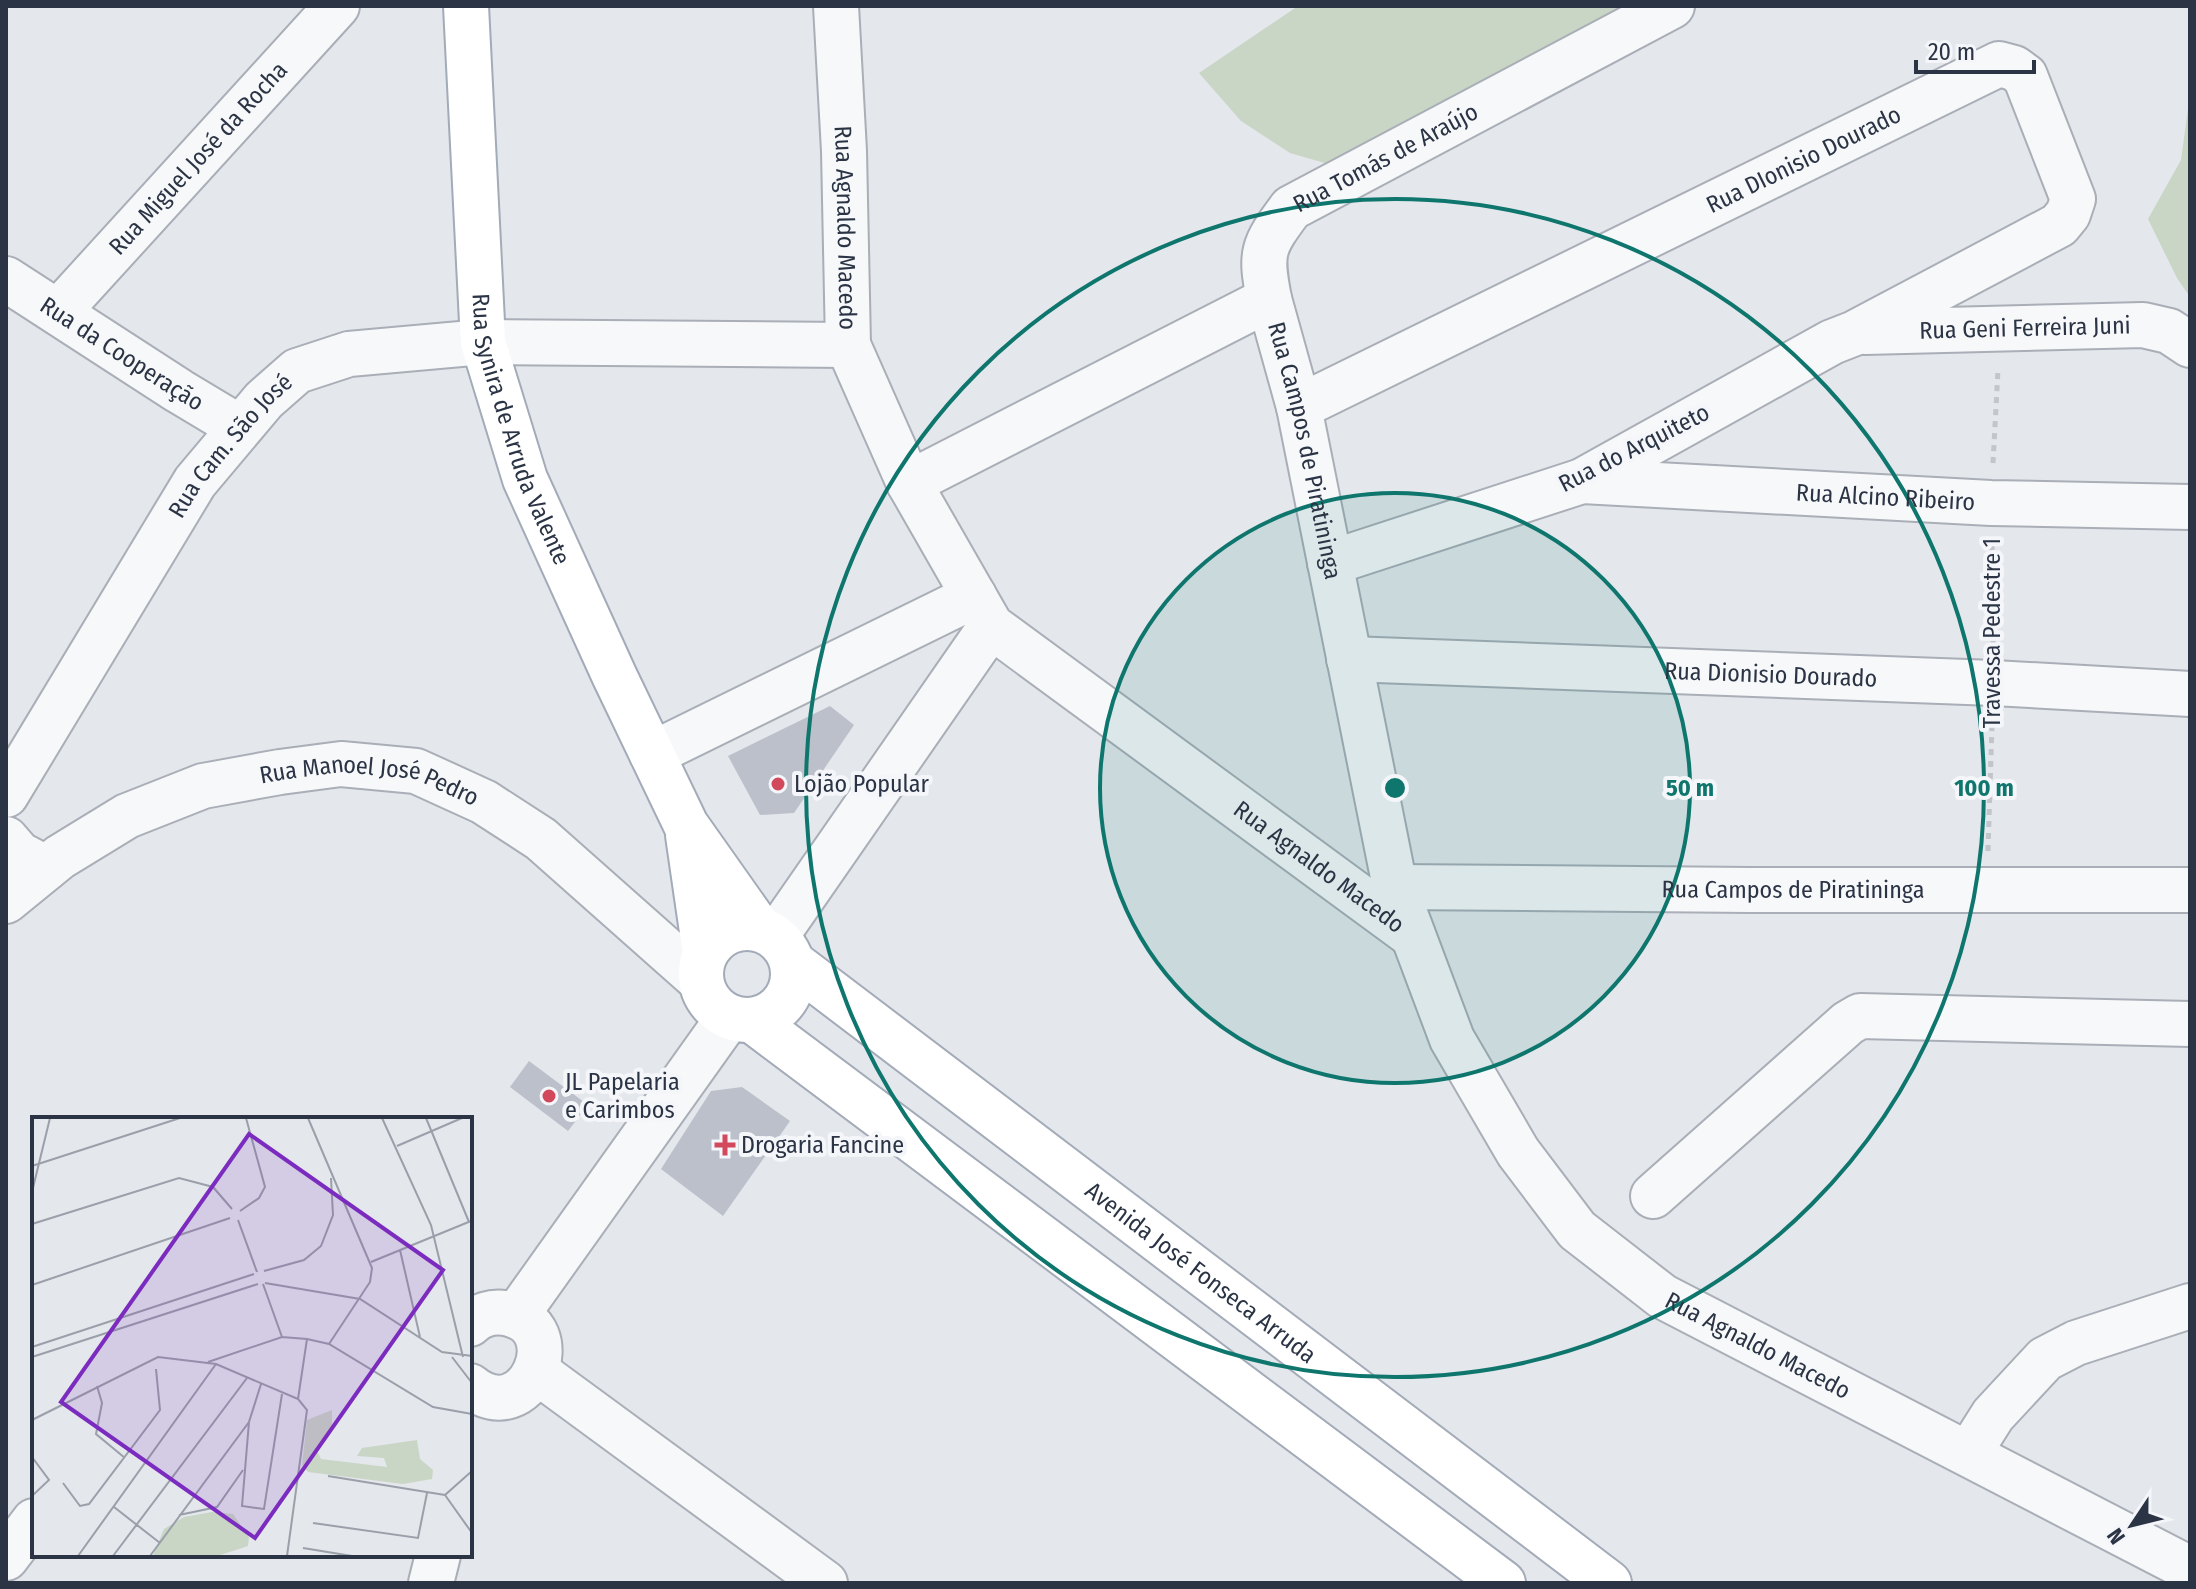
<svg xmlns="http://www.w3.org/2000/svg" width="2196" height="1589" font-family="'Fira Sans Condensed',sans-serif">
<rect width="100%" height="100%" fill="#e4e7ec"/>
<g fill="#c9d6c5">
<path d="M1305,6H1623L1618,24L1349,170L1290,153L1241,121L1199,73L1295,8Z"/>
<path d="M2190,94V297L2177,278L2148,219L2181,160Z"/>
</g>
<g fill="#bbc0ca">
<path d="M830,706L854,725L794,813L760,815L728,756Z"/>
<path d="M529,1061L588,1105L568,1131L510,1087Z"/>
<path d="M742,1087L790,1121L723,1216L661,1169L711,1091Z"/>
</g>
<g fill="none" stroke-linecap="round" stroke-linejoin="round">
<g stroke="#a9aeb7" stroke-width="48">
<g id="minor">
<path id="s1" d="M836,6L844,151L848,345L909,483L991,626L1413,936"/>
<path id="s2" d="M6,279L179,391L239,427"/>
<path id="s3" d="M1269,299L1299,407L1395,887L1452,1039L1518,1152L1577,1230L1662,1296L2190,1569"/>
<path id="s4" d="M58,312L337,6"/>
<path id="s5" d="M1865,332L2143,325L2169,331L2190,345"/>
<path id="s6" d="M1299,407L1999,64L2014,68L2025,76L2073,199L2068,214L2059,225L1855,333L1832,342L1582,481L1330,563"/>
<path id="s7" d="M1582,481L1991,503L2190,507"/>
<path id="s8" d="M909,483L1269,299C1260,252 1262,247 1291,208L1672,6"/>
<path id="s9" d="M1349,659L1994,683L2190,694"/>
<path d="M652,754L974,596"/>
<path id="s10" d="M6,795L195,482L264,400L297,371L349,354L483,342L848,345"/>
<path d="M6,839L19,854L46,868"/>
<path id="s11" d="M1395,887L1751,890H2190"/>
<path id="s12" d="M6,901L60,857L127,816L203,786L280,772L341,764L416,771L484,802L541,839L700,980"/>
<path d="M776,936L991,626"/>
<path d="M1653,1196L1848,1023L1860,1016L2190,1024"/>
<path d="M516,1316L729,1017"/>
<path d="M470,1324C479,1315 492,1311 505,1313C574,1324 528,1433 470,1386"/>
<path d="M536,1371L825,1583"/>
<path d="M1969,1453L1993,1415L2045,1359L2076,1343L2190,1306"/>
<path d="M6,1558L34,1521"/>
<path d="M431,1583L438,1555"/>
</g>
</g>
<g stroke="#a3abb8" stroke-width="48">
<g id="major">
<path id="s13" d="M466,6L483,342L525,479L614,675L686,825L758,927"/>
<path d="M688,835L705,952"/>
<circle cx="747" cy="974" r="46"/>
<path id="s14" d="M793,963L1609,1583"/>
<path d="M753,1021L1503,1583"/>
</g>
</g>
<g stroke="#c2c5cb" stroke-width="5" stroke-dasharray="6 6" stroke-linecap="butt">
<path d="M1993,463L1998,370"/>
<path d="M1992,545L1993,643"/>
<path d="M1988,851L1992,725"/>
</g>
<use href="#minor" stroke="#f7f8fa" stroke-width="44"/>
<use href="#major" stroke="#fff" stroke-width="44"/>
</g>
<circle cx="1395" cy="788" r="295" fill="#0f766e" fill-opacity=".12"/>
<g fill="none" stroke="#0f766e" stroke-width="4">
<circle cx="1395" cy="788" r="295"/>
<circle cx="1395" cy="788" r="589"/>
</g>
<g fill="#d1495b" stroke="#f4f6f9" stroke-width="3">
<circle cx="778" cy="784" r="8"/>
<circle cx="549" cy="1096" r="8"/>
<path d="M721 1133h8v8h8v8h-8v8h-8v-8h-8v-8h8z"/>
</g>
<g text-anchor="middle" stroke-width="8" stroke-linejoin="round" paint-order="stroke">
<g font-size="24" fill="#2b3445" stroke="#f4f6f9">
<text dy="8" stroke="none"><textPath href="#s4" startOffset="208">Rua Miguel José da Rocha</textPath></text>
<text dy="8" stroke="none"><textPath href="#s8" startOffset="610">Rua Tomás de Araújo</textPath></text>
<text dy="8" stroke="none"><textPath href="#s6" startOffset="562">Rua DIonisio Dourado</textPath></text>
<text dy="8" stroke="none"><textPath href="#s1" startOffset="222">Rua Agnaldo Macedo</textPath></text>
<text dy="8" stroke="none"><textPath href="#s5" startOffset="160">Rua Geni Ferreira Juni</textPath></text>
<text dy="8" stroke="none"><textPath href="#s2" startOffset="138">Rua da Cooperação</textPath></text>
<text dy="8" stroke="none"><textPath href="#s13" startOffset="430">Rua Synira de Arruda Valente</textPath></text>
<text transform="translate(1634 448) rotate(-27)" y="8">Rua do Arquiteto</text>
<text dy="8" stroke="none"><textPath href="#s10" startOffset="416">Rua Cam. São José</textPath></text>
<text dy="8" stroke="none"><textPath href="#s3" startOffset="156">Rua Campos de Piratininga</textPath></text>
<text dy="8" stroke="none"><textPath href="#s7" startOffset="304">Rua Alcino Ribeiro</textPath></text>
<text transform="translate(1992 633) rotate(-90)" y="8">Travessa Pedestre 1</text>
<text dy="8" stroke="none"><textPath href="#s9" startOffset="422">Rua Dionisio Dourado</textPath></text>
<text dy="8" stroke="none"><textPath href="#s12" startOffset="400">Rua Manoel José Pedro</textPath></text>
<text dy="8" stroke="none"><textPath href="#s1" startOffset="1062">Rua Agnaldo Macedo</textPath></text>
<text dy="8" stroke="none"><textPath href="#s11" startOffset="398">Rua Campos de Piratininga</textPath></text>
<text dy="8" stroke="none"><textPath href="#s14" startOffset="512">Avenida José Fonseca Arruda</textPath></text>
<text dy="8" stroke="none"><textPath href="#s3" startOffset="1208">Rua Agnaldo Macedo</textPath></text>
</g>
<g font-size="24" fill="#2b3445" stroke="#f4f6f9" text-anchor="start">
<text x="794" y="792">Lojão Popular</text>
<text x="565" y="1090">JL Papelaria<tspan x="565" dy="28">e Carimbos</tspan></text>
<text x="741" y="1153">Drogaria Fancine</text>
</g>
</g>
<g transform="translate(32 1117)">
<rect width="440" height="440" fill="#e4e7ec"/>
<path d="M300,293V310L285,333L289,342L355,350L352,341L325,339L330,331L385,323L388,342L401,353L400,362L371,367L276,355L270,348L275,303ZM180,395L201,397L217,420L216,429L185,439H121L132,412L152,400Z" fill="#c9d6c5"/>
<path fill="none" stroke="#9a9fa9" stroke-width="2" d="M276,1L340,151L338,165L297,227M350,1L399,108L431,240M394,1L437,105M365,29L430,1M0,49L148,1M0,75L18,1M208,94L227,81L233,70L214,1M206,103L225,155M0,107L147,61L181,70L200,92M368,133L388,220M339,145L439,104M232,154L272,143L289,129L301,98L299,61M233,166L328,182L410,235L440,239M231,167L250,220M0,168L198,101M0,230L222,157M0,240L226,167M420,240L440,266M176,245L250,220L275,222L297,227L401,290L440,297M229,267L217,305L210,389L232,392L250,277M65,269L70,286L64,317L93,341M0,303L126,240L184,247L266,282M0,340L17,363L0,379M440,354L413,378L440,416M296,359L413,378M31,366L48,389L57,387L128,293L124,252M82,390L128,426M147,398L185,390L211,353M281,406L386,421L395,376M271,431L320,439M46,439L184,247M81,439L215,261M118,439L217,305M255,439L275,293L266,282L275,222"/>
<path fill="#7b2cbf" fill-opacity="0.15" stroke="#7b2cbf" stroke-width="4" d="M217,17L411,153L223,421L29,285Z"/>
<rect width="440" height="440" fill="none" stroke="#2b3445" stroke-width="4"/>
</g>
<circle cx="1395" cy="788" r="12" fill="#0f766e" stroke="#f4f6f9" stroke-width="4"/>
<g font-size="24" text-anchor="middle" font-weight="bold" fill="#0f766e" stroke="#f4f6f9" stroke-width="8" stroke-linejoin="round" paint-order="stroke">
<text x="1690" y="796">50 m</text>
<text x="1984" y="796">100 m</text>
</g>
<rect width="2196" height="1589" fill="none" stroke="#2b3445" stroke-width="16"/>
<g transform="translate(2132 1525) rotate(235)" stroke="#f4f6f9" stroke-width="6" paint-order="stroke">
<path d="M0-6L14 30L0 20L-14 30Z" fill="#2b3445"/>
<text y="-12" font-size="22" font-weight="bold" text-anchor="middle" fill="#2b3445">N</text>
</g>
<path d="M1916 60v12h118v-12" fill="none" stroke="#2b3445" stroke-width="4"/>
<text x="1928" y="60" font-size="24" fill="#2b3445" stroke="#f4f6f9" stroke-width="6" paint-order="stroke">20 m</text>
</svg>
